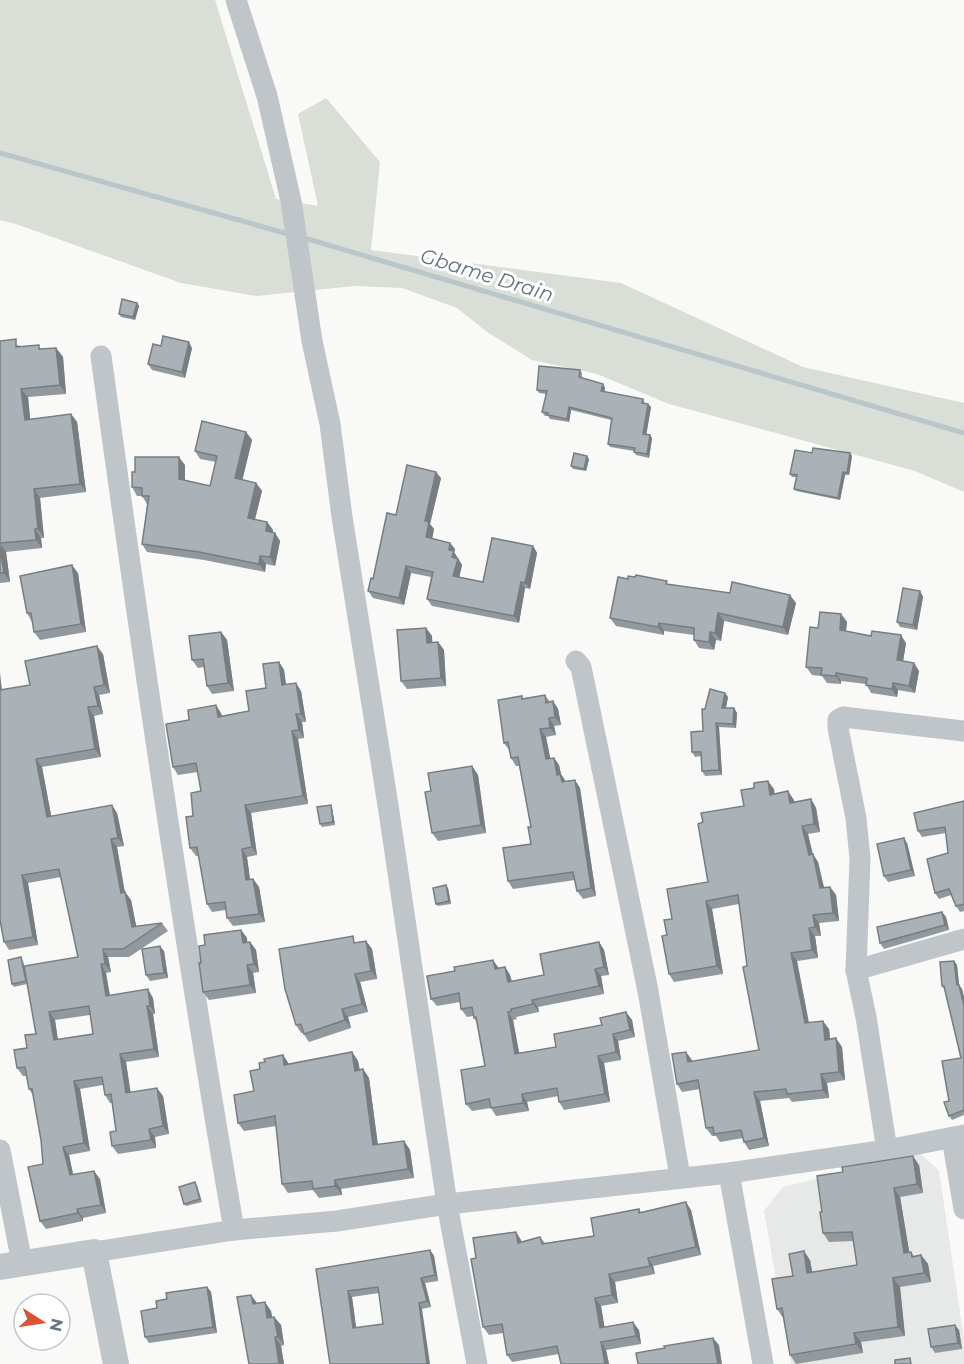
<svg xmlns="http://www.w3.org/2000/svg" width="964" height="1364" font-family="Montserrat,sans-serif">
<rect width="100%" height="100%" fill="#f9f9f7"/>
<path fill="#e7e8e8" d="M920,1153L939,1171L964,1339V1364H791L764,1211L783,1187Z"/>
<path fill="#d9ded6" d="M0,0H215L276,199L318,206L298,114L326,98L380,162L371,250L621,283L803,367L964,403V492L915,471L669,404L597,374L532,360L487,332L457,308L402,288L355,286L256,296L181,283L16,224L0,220Z"/>
<g fill="none" stroke-linecap="round" stroke-linejoin="round">
<g stroke="#bac6ca" stroke-width="5">
<path d="M0,153L292,235"/>
<path d="M301,237L964,433"/>
</g>
<g stroke="#c0c5c9" stroke-width="21">
<path d="M236,0L267,96L291,201L312,341L330,424L342,517L388,805L447,1204L477,1364"/>
<path d="M101,356C141,648 184,940 234,1230"/>
<path d="M576,661L581,667L648,991L680,1177"/>
<path d="M856,970L964,939"/>
<path d="M952,1138L964,1209"/>
<path d="M0,1150L22,1263"/>
<path d="M887,1150L866,1017L856,970L860,859L856,818L838,728V720L843,717L964,731"/>
<path d="M729,1173L763,1364"/>
<path d="M94,1252L234,1230L337,1221L447,1204L729,1173L887,1150L964,1135"/>
</g>
<path stroke="#c0c5c9" stroke-width="26" d="M0,1267L94,1252L116,1364"/>
</g>
<g fill="#92999e" fill-rule="evenodd">
<path d="M137,303L139,306L135,320L121,317L119,314Z"/>
<path d="M0,341L21,346L42,349L56,348L63,357L66,394L28,397L30,419L71,414L77,422L86,492L40,498L44,538H41L42,548L6,552L10,582L0,583Z"/>
<path d="M192,348L185,378L152,370L148,364Z"/>
<path d="M580,370L582,373V378L603,384L605,388L604,392L643,399L645,403L648,404L651,407L646,434L652,438L649,458L636,455L634,452V451L610,447L608,444L611,420L571,410L569,422L550,419L548,416H545L542,412L546,394L539,393L537,390Z"/>
<path d="M246,432L252,440L242,480L256,483L262,491L255,520L267,522L273,530V533H275L280,541L275,566L266,564L265,572L204,560L147,552L142,544L147,504L142,496H137L132,487L185,465V480L210,486L216,462L200,459L195,451Z"/>
<path d="M812,453H850L852,456L849,475H845L840,500L796,491L794,489L797,477H792L790,474Z"/>
<path d="M589,459L586,471L573,469L571,466Z"/>
<path d="M441,478L430,524L434,529L432,539L450,543L455,549L454,552L462,565L459,577L483,582L533,546L537,553L530,589L525,588L519,623L432,606L427,599L431,577L411,573L404,605L373,598L368,591L396,515Z"/>
<path d="M78,573L86,632L40,640L34,632L32,622L27,613Z"/>
<path d="M669,584L796,603L788,635L724,621L721,641L716,640L714,650L699,648L694,640V635L664,631V635L616,626L610,618Z"/>
<path d="M920,591L923,597L917,630L900,627L897,622Z"/>
<path d="M841,614L847,622L846,631L906,643L903,661L914,663L919,671L915,693L898,690L897,697L871,693L866,684L841,681V684L827,683L822,676L812,675L806,667L818,628Z"/>
<path d="M426,628L432,636V642H438L444,650L446,686L407,689L401,681Z"/>
<path d="M221,632L227,640L234,691L212,694L207,686L204,667L198,668L192,660Z"/>
<path d="M103,654L110,693L99,695L103,714L94,716L101,757L42,767L51,816L117,813L124,846L117,847L125,892L131,900L136,926L162,923L168,931L129,957H108L111,972L106,973L110,995L153,998L155,1014H153L159,1057L126,1062L130,1092L163,1096L169,1134L155,1137L156,1148L118,1154L112,1146L116,1131L112,1103H110L105,1095L103,1085L80,1089L90,1151L69,1155L73,1175L100,1179L106,1213L83,1218V1221L46,1229L40,1221L43,1164L41,1140L33,1095L29,1089L27,1076H23L17,1068L27,1048L36,1034L27,984L14,987L12,984L23,960L25,970L78,957L61,877L28,883L38,945L9,950L4,942L2,690L30,685ZM90,1015L93,1034L58,1040L55,1020Z"/>
<path d="M279,662L284,670L286,685L301,691L306,722H302L304,738L298,739L308,804L251,813L257,855L247,857L250,879H253L259,887L265,922L233,926L227,918L226,910L212,912L207,904L199,856H196L190,848L193,816L201,791L198,772L178,775L173,767L189,720L221,713L222,716L249,711L266,688Z"/>
<path d="M545,695L550,702L553,701L558,709L561,725L554,726L556,735L546,737L550,758H554L559,765L561,774L566,782L580,788L596,896L583,899L577,891L575,880L513,889L508,881L531,844V827L519,766H516L511,758L509,750L504,743L524,698Z"/>
<path d="M728,697L726,708H734L737,713L736,728L719,727L722,775L705,776L702,771L701,756L695,757L692,752L703,731L705,709Z"/>
<path d="M472,766L478,775L486,833L438,841L432,833L431,791Z"/>
<path d="M774,789V794L794,800V802L811,799L816,808L820,832L808,834L812,854L818,862L824,888L830,887L836,895L839,921L819,923L821,936H815L818,958L797,961L809,1022L829,1029L830,1039L842,1047L845,1080L827,1083L829,1098L792,1102L789,1098L760,1101L769,1146L749,1150L744,1142L743,1138L720,1142L716,1136H712L706,1128L700,1089L682,1092L677,1084L692,1060V1062L759,1050L739,904L712,909L723,974L674,982L669,974L667,935L672,919L708,882L703,822L744,806Z"/>
<path d="M964,801V911L960,912L956,906L951,895L939,899L935,893L948,853L946,833L922,837L918,831Z"/>
<path d="M332,808L335,825L322,827L320,824Z"/>
<path d="M907,843L915,876L888,882L884,876Z"/>
<path d="M448,888L451,904L438,906L436,904Z"/>
<path d="M942,912L946,917L949,930L884,949L880,943Z"/>
<path d="M241,930L247,938V943L250,942L256,950L259,972L253,973L256,993L209,1000L203,992L201,963L205,945Z"/>
<path d="M366,941L372,949L377,979L360,982L368,1012L348,1017L351,1028L309,1042L303,1033H301L296,1025L357,942Z"/>
<path d="M599,942L604,950L609,975L601,976L604,994L538,1007L539,1012L516,1017L517,1019L513,1020L519,1054L556,1047L602,1025L626,1012L632,1020L635,1037L618,1041L621,1060L604,1063L610,1102L564,1110L559,1102L558,1096L527,1102L529,1111L496,1116L491,1108L472,1111L466,1104L485,1066L477,1023L473,1016L467,1017L461,1009L460,1002L437,1006L431,999L498,967L499,968L505,967L510,975L512,981L544,975Z"/>
<path d="M164,951L168,978L150,981L146,975Z"/>
<path d="M954,961L957,965L959,985L962,989L964,997V1115L952,1120L949,1116V1101L961,1058L944,989L942,986Z"/>
<path d="M352,1052L358,1061L360,1070L363,1069L369,1078L378,1145L404,1141L410,1150L414,1178L341,1189L342,1195L319,1198L313,1190L288,1193L282,1184L276,1126L244,1131L238,1123L254,1091L260,1069L265,1062L283,1055L288,1064Z"/>
<path d="M919,1165L923,1193L900,1197L909,1252H911L914,1256L921,1255L928,1264L931,1282L900,1287L905,1336L861,1342L863,1353L796,1364L790,1355L783,1318L777,1309L793,1276L810,1260L812,1272L857,1265L854,1241L829,1242L823,1233L822,1212Z"/>
<path d="M197,1185L202,1202L186,1206L184,1204Z"/>
<path d="M639,1209L641,1212L691,1210L701,1255L653,1266L655,1274L615,1282L618,1303L601,1306L604,1327L639,1330L641,1344L606,1350L609,1364H561L559,1354L512,1362L507,1355L503,1333L489,1335L483,1327L476,1258L516,1232L522,1242L540,1237L545,1243L594,1236Z"/>
<path d="M430,1250L434,1256L438,1281L425,1283L431,1307L422,1309L330,1364L316,1269ZM379,1293L383,1324L356,1328L352,1297Z"/>
<path d="M207,1287L211,1292L217,1333L149,1343L145,1337L157,1308Z"/>
<path d="M257,1303L271,1311L272,1317H274L281,1325L284,1345L281,1346L284,1364H249Z"/>
<path d="M959,1330L962,1349L935,1353L931,1347Z"/>
</g>
<g fill="#777d81">
<path d="M137,303L139,306L135,320L133,317Z"/>
<path d="M189,342L192,348L185,378L182,372Z"/>
<path d="M56,348L63,357L66,394L60,385Z"/>
<path d="M603,384L605,388L604,394L601,391Z"/>
<path d="M21,389L28,397L31,428L25,420Z"/>
<path d="M648,404L651,407L646,437L643,434Z"/>
<path d="M569,407L571,410L569,422L567,419Z"/>
<path d="M71,414L77,422L86,492L80,484Z"/>
<path d="M246,432L252,440L241,486L235,478Z"/>
<path d="M650,435L652,438L649,458L647,454Z"/>
<path d="M850,453L852,456L849,475L847,473Z"/>
<path d="M587,456L589,459L586,471L584,469Z"/>
<path d="M179,457L185,465V487L179,479Z"/>
<path d="M436,472L441,478L430,524L434,529L431,544L426,537L425,521Z"/>
<path d="M843,472L845,475L840,500L838,498Z"/>
<path d="M256,483L262,491L253,526L248,518Z"/>
<path d="M34,489L40,498L44,538L38,529Z"/>
<path d="M267,522L273,530L272,540L266,531Z"/>
<path d="M35,529L41,538L42,548L36,540Z"/>
<path d="M275,533L280,541L275,566L270,557Z"/>
<path d="M450,543L455,549L454,552L462,565L458,583L453,576L449,550Z"/>
<path d="M0,544L6,552L10,582L4,573Z"/>
<path d="M533,546L537,553L530,589L525,583Z"/>
<path d="M260,556L266,564L265,572L259,564Z"/>
<path d="M72,565L78,573L86,632L81,624Z"/>
<path d="M406,566L411,573L404,605L399,598Z"/>
<path d="M521,582L525,588L519,623L514,616Z"/>
<path d="M920,591L923,597L917,630L913,625Z"/>
<path d="M790,595L796,603L788,635L783,627Z"/>
<path d="M718,613L724,621L721,641L715,633Z"/>
<path d="M841,614L847,622L845,638L840,630Z"/>
<path d="M659,623L664,631V635L658,627Z"/>
<path d="M426,628L432,636L433,651L427,643Z"/>
<path d="M221,632L227,640L234,691L228,683Z"/>
<path d="M710,632L716,640L714,650L709,642Z"/>
<path d="M901,635L906,643L902,668L897,660Z"/>
<path d="M438,642L444,650L446,686L441,678Z"/>
<path d="M97,646L103,654L110,693L104,685Z"/>
<path d="M279,662L284,670L287,693L282,685Z"/>
<path d="M914,663L919,671L915,693L909,686Z"/>
<path d="M0,673L3,699L0,694Z"/>
<path d="M836,673L841,681V684L836,676Z"/>
<path d="M296,683L301,691L306,722L301,714Z"/>
<path d="M893,683L898,690L897,697L892,689Z"/>
<path d="M94,687L99,695L103,714L98,706Z"/>
<path d="M725,693L728,697L725,712L722,708Z"/>
<path d="M553,701L558,709L561,725L555,717Z"/>
<path d="M216,705L221,713L223,725L218,717Z"/>
<path d="M88,707L94,716L101,757L95,749Z"/>
<path d="M734,708L737,713L736,728L733,724Z"/>
<path d="M296,714L302,722L304,738L299,730Z"/>
<path d="M549,718L554,726L556,735L550,728Z"/>
<path d="M716,723L719,727L722,775L719,770Z"/>
<path d="M540,729L546,737L552,767L546,759Z"/>
<path d="M292,731L298,739L308,804L303,796Z"/>
<path d="M554,758L559,765L561,774L566,782L567,790L557,775Z"/>
<path d="M36,759L42,767L53,825L47,817Z"/>
<path d="M472,766L478,775L486,833L481,825Z"/>
<path d="M575,780L580,788L596,896L591,888Z"/>
<path d="M768,781L774,789L776,803L770,795Z"/>
<path d="M788,791L794,800L796,811L790,803Z"/>
<path d="M811,799L816,808L820,832L814,824Z"/>
<path d="M112,805L117,813L124,846L118,838Z"/>
<path d="M245,805L251,813L257,855L252,847Z"/>
<path d="M331,805L332,808L335,825L333,822Z"/>
<path d="M802,826L808,834L815,863L809,855Z"/>
<path d="M904,838L907,843L915,876L911,870Z"/>
<path d="M111,839L117,847L126,901L121,893Z"/>
<path d="M242,849L247,857L251,888L246,880Z"/>
<path d="M813,854L818,862L826,896L820,888Z"/>
<path d="M22,875L28,883L38,945L33,937Z"/>
<path d="M253,879L259,887L265,922L259,914Z"/>
<path d="M446,885L448,888L451,904L449,901Z"/>
<path d="M830,887L836,895L839,921L833,913Z"/>
<path d="M125,892L131,900L138,935L132,927Z"/>
<path d="M706,901L712,909L723,974L717,966Z"/>
<path d="M942,912L946,917L949,930L945,925Z"/>
<path d="M813,915L819,923L821,936L815,927Z"/>
<path d="M809,928L815,936L818,958L812,950Z"/>
<path d="M241,930L247,938L248,951L243,943Z"/>
<path d="M366,941L372,949L377,979L371,971Z"/>
<path d="M250,942L256,950L259,972L254,964Z"/>
<path d="M599,942L604,950L609,975L604,967Z"/>
<path d="M160,946L164,951L168,978L164,973Z"/>
<path d="M103,949L108,957L111,972L105,964Z"/>
<path d="M791,953L797,961L810,1031L805,1023Z"/>
<path d="M493,960L498,967L500,977L495,969Z"/>
<path d="M954,961L957,965L959,985L962,989L964,997V1006L957,985Z"/>
<path d="M101,964L106,973L111,1004L106,996Z"/>
<path d="M247,965L253,973L256,993L250,985Z"/>
<path d="M505,967L510,975L513,990L508,982Z"/>
<path d="M595,969L601,976L604,994L599,986Z"/>
<path d="M355,974L360,982L368,1012L362,1004Z"/>
<path d="M148,989L153,998L155,1014L150,1006Z"/>
<path d="M532,1000L538,1007L539,1012L533,1004Z"/>
<path d="M147,1006L153,1014L159,1057L154,1049Z"/>
<path d="M342,1009L348,1017L351,1028L345,1020Z"/>
<path d="M49,1012L55,1020L59,1048L54,1040Z"/>
<path d="M508,1012L513,1020L521,1062L515,1054Z"/>
<path d="M626,1012L632,1020L635,1037L630,1030Z"/>
<path d="M823,1021L829,1029L831,1048L825,1040Z"/>
<path d="M613,1034L618,1041L621,1060L616,1052Z"/>
<path d="M836,1038L842,1047L845,1080L839,1072Z"/>
<path d="M352,1052L358,1061L361,1079L355,1071Z"/>
<path d="M686,1052L692,1060L694,1071L688,1062Z"/>
<path d="M120,1054L126,1062L132,1101L126,1093Z"/>
<path d="M283,1055L289,1064L284,1065Z"/>
<path d="M598,1056L604,1063L610,1102L605,1094Z"/>
<path d="M363,1069L369,1078L379,1154L373,1145Z"/>
<path d="M821,1074L827,1083L829,1098L823,1090Z"/>
<path d="M74,1081L80,1089L90,1151L84,1143Z"/>
<path d="M157,1088L163,1096L169,1134L163,1126Z"/>
<path d="M754,1092L760,1101L769,1146L764,1138Z"/>
<path d="M522,1094L527,1102L529,1111L523,1103Z"/>
<path d="M149,1129L155,1137L156,1148L151,1140Z"/>
<path d="M404,1141L410,1150L414,1178L408,1169Z"/>
<path d="M63,1147L69,1155L75,1183L70,1175Z"/>
<path d="M913,1156L919,1165L923,1193L917,1184Z"/>
<path d="M94,1171L100,1179L106,1213L101,1205Z"/>
<path d="M335,1180L341,1189L342,1195L335,1186Z"/>
<path d="M894,1188L900,1197L911,1262L904,1253Z"/>
<path d="M686,1202L691,1210L701,1255L696,1247Z"/>
<path d="M77,1209L83,1218V1221L78,1213Z"/>
<path d="M516,1232L521,1240L523,1251L518,1243Z"/>
<path d="M430,1250L434,1256L438,1281L435,1275Z"/>
<path d="M804,1251L810,1260L814,1282L807,1273Z"/>
<path d="M921,1255L928,1264L931,1282L924,1273Z"/>
<path d="M648,1258L653,1266L655,1274L650,1266Z"/>
<path d="M609,1274L615,1282L618,1303L612,1295Z"/>
<path d="M421,1278L425,1283L431,1307L427,1301Z"/>
<path d="M893,1278L900,1287L905,1336L898,1327Z"/>
<path d="M207,1287L211,1292L217,1333L213,1327Z"/>
<path d="M348,1291L352,1297L357,1334L353,1328Z"/>
<path d="M251,1295L257,1303L253,1304Z"/>
<path d="M595,1298L601,1306L606,1335L600,1328Z"/>
<path d="M265,1302L271,1311L274,1327L267,1318Z"/>
<path d="M419,1303L422,1309L430,1364H427Z"/>
<path d="M274,1317L281,1325L284,1345L278,1337Z"/>
<path d="M633,1322L639,1330L641,1344L636,1336Z"/>
<path d="M955,1325L959,1330L962,1349L958,1343Z"/>
<path d="M854,1333L861,1342L863,1353L856,1344Z"/>
<path d="M275,1337L281,1346L284,1364H279Z"/>
<path d="M713,1338L719,1345L722,1364H718Z"/>
<path d="M601,1342L606,1350L609,1364H605Z"/>
</g>
<g fill="#aab2b8" stroke="#777d81" stroke-width="1.5" fill-rule="evenodd">
<path d="M122,299L137,303L133,317L119,314Z"/>
<path d="M163,336L189,342L182,372L148,364L153,344L161,346Z"/>
<path d="M16,339V347L39,345V349L56,348L60,385L21,389L25,420L71,414L80,484L34,489L38,529H35L36,540L0,543V341Z"/>
<path d="M539,366L580,370L579,377L603,384L601,391L643,399L642,403L648,404L643,434L650,435L647,454L634,452L635,448L608,444L612,418L569,407L567,419L548,415V413L542,412L547,391L537,390Z"/>
<path d="M202,421L246,432L235,478L256,483L248,518L267,522L266,531L275,533L270,557L260,556L259,564L199,552L142,544L149,496H142V488L132,487V472H135V457H179V479L210,486L217,456L195,451Z"/>
<path d="M813,448L850,453L847,473L843,472L838,498L794,489L797,475L790,474L795,450L812,453Z"/>
<path d="M574,453L587,456L584,469L571,466Z"/>
<path d="M407,465L436,472L425,521L429,522L426,537L450,543L449,550L454,551L452,557L458,559L453,576L483,582L492,538L533,546L525,583L521,582L514,616L427,599L433,572L406,566L399,598L368,591L371,578L373,579L387,513L396,515Z"/>
<path d="M0,548L4,573H0Z"/>
<path d="M72,565L81,624L34,632L31,613H27L20,576Z"/>
<path d="M636,575L667,581L666,584L730,593L732,582L790,595L783,627L718,613L715,633L710,632L709,642L694,640V628L659,623L658,627L610,618L618,577L628,579V576L635,577Z"/>
<path d="M903,588L920,591L913,625L897,622Z"/>
<path d="M820,612L841,614L840,630L871,636L872,631L901,635L897,660L914,663L909,686L893,683L892,689L866,685L867,678L836,673V676L821,675L822,668L806,667L810,627L818,628Z"/>
<path d="M426,628L427,643L438,642L441,678L401,681L397,630Z"/>
<path d="M221,632L228,683L207,686L203,659L192,660L189,636Z"/>
<path d="M97,646L104,685L94,687L98,706L88,707L95,749L36,759L47,817L112,805L118,838L111,839L121,893L125,892L132,927L162,923L123,949H103L105,964H101L106,996L148,989L150,1006H147L154,1049L120,1054L126,1093L157,1088L163,1126L149,1129L151,1140L112,1146L110,1132L116,1131L111,1094L105,1095L102,1077L74,1081L84,1143L63,1147L70,1175L94,1171L101,1205L77,1209L78,1213L40,1221L28,1167L43,1164L41,1140L32,1089H29L25,1067L17,1068L14,1050L27,1048L25,1035L36,1034L24,966L78,957L59,869L22,875L33,937L4,942L0,920V690L30,685L25,661ZM89,1006L93,1034L54,1040L49,1012Z"/>
<path d="M279,662L282,685L296,683L301,714H296L299,730L292,731L303,796L245,805L252,847L242,849L246,880L253,879L259,914L227,918L225,902L207,904L197,847L190,848L186,817L193,816L191,793L201,791L196,763L173,767L166,724L189,720L188,710L216,705L218,717L249,711L246,691L266,688L263,664Z"/>
<path d="M710,689L725,693L722,708H734L733,724L716,723L719,770L702,771L701,752H692L691,732L703,731L702,709H705Z"/>
<path d="M545,695L546,703L553,701L555,717L549,718L550,728L540,729L546,759L554,758L557,775L560,774L562,782L575,780L591,888L577,891L573,872L508,881L503,848L531,844L528,827H531L518,757L511,758L508,742L504,743L498,700L522,696V699Z"/>
<path d="M472,766L481,825L432,833L425,792L431,791L428,773Z"/>
<path d="M768,781L770,795L788,791L790,803L811,799L814,824L802,826L809,855L813,854L820,888L830,887L833,913L813,915L815,927L809,928L812,950L791,953L805,1023L823,1021L825,1040L836,1038L839,1072L821,1074L823,1090L787,1094L786,1089L754,1092L764,1138L744,1142L741,1130L714,1134L713,1127L706,1128L698,1080L677,1084L672,1054L686,1052L688,1062L759,1050L743,967L747,966L738,895L706,901L717,966L669,974L662,936L667,935L664,920L672,919L667,889L708,882L698,824L703,822L701,813L744,806L741,790L754,788V783Z"/>
<path d="M964,801V904L956,906L949,889L935,893L927,859L948,853L945,827L918,831L914,813Z"/>
<path d="M331,805L333,822L320,824L317,807Z"/>
<path d="M904,838L911,870L884,876L877,844Z"/>
<path d="M446,885L449,901L436,904L433,888Z"/>
<path d="M942,912L945,925L880,943L877,927Z"/>
<path d="M241,930L243,943L250,942L254,964L247,965L250,985L203,992L199,963H201L199,946L205,945L204,935Z"/>
<path d="M353,936L354,943L366,941L371,971L355,974L362,1004L342,1009L345,1020L304,1034L301,1024L296,1025L285,989L279,949Z"/>
<path d="M599,942L604,967L595,969L599,986L532,1000L533,1004L511,1009V1011L508,1012L515,1054L556,1047L554,1034L602,1025L600,1018L626,1012L630,1030L613,1034L616,1052L598,1056L605,1094L559,1102L557,1088L522,1094L523,1103L491,1108L489,1099L466,1104L461,1070L485,1066L476,1017L474,1018L472,1007L461,1009L459,993L431,999L427,976L455,971L454,967L493,960L495,969L505,967L508,982L544,975L540,954Z"/>
<path d="M160,946L164,973L146,975L142,949Z"/>
<path d="M21,957L26,981L12,984L8,960Z"/>
<path d="M954,961L957,985H959L964,1006V1110L949,1116L944,1102L949,1101L942,1061L961,1058L944,986H942L940,962Z"/>
<path d="M352,1052L355,1071L363,1069L373,1145L404,1141L408,1169L335,1180V1186L313,1189L312,1181L282,1184L275,1116L238,1123L234,1095L254,1091L250,1071L260,1069L259,1063L265,1062L264,1059L283,1055L284,1065Z"/>
<path d="M913,1156L917,1184L894,1188L904,1253L911,1252L912,1257L921,1255L924,1273L893,1278L898,1327L854,1333L856,1344L790,1355L782,1308L777,1309L772,1279L793,1276L789,1254L804,1251L807,1273L857,1265L852,1232L823,1233L820,1212H822L817,1176L843,1172L842,1167Z"/>
<path d="M195,1182L200,1199L184,1204L179,1187Z"/>
<path d="M686,1202L696,1247L648,1258L650,1266L609,1274L612,1295L595,1298L600,1328L633,1322L636,1336L601,1342L605,1364H561L557,1346L507,1355L502,1324L483,1327L471,1259L476,1258L473,1238L516,1232L518,1243L540,1237L542,1244L594,1236L591,1218L639,1209V1213Z"/>
<path d="M430,1250L435,1275L421,1278L427,1301L419,1303L427,1364H330L316,1269ZM378,1287L383,1324L353,1328L348,1291Z"/>
<path d="M207,1287L213,1327L145,1337L141,1311L157,1308L156,1301L167,1299L166,1293Z"/>
<path d="M251,1295L253,1304L265,1302L267,1318L274,1317L278,1337H275L279,1364H249L237,1297Z"/>
<path d="M955,1325L958,1343L931,1347L928,1329Z"/>
<path d="M713,1338L718,1364H638L636,1353L665,1348L664,1346Z"/>
<path d="M910,1358L911,1364H895V1360Z"/>
</g>
<g text-anchor="middle" stroke-width="6" stroke-linejoin="round" paint-order="stroke">
<g font-size="20" font-style="italic" fill="#60757b" stroke="#fff">
<text transform="translate(487 275) rotate(17)" y="7">Gbame Drain</text>
</g>
</g>
<g transform="translate(42 1322) rotate(102)"><circle r="28" fill="#ffffff" stroke="#c2c8cd" stroke-width="1.5"/>
<path d="M0-4.5L10 22L0 15L-10 22Z" fill="#dc5234"/>
<text y="-9" font-size="16" font-weight="bold" text-anchor="middle" fill="#667681">N</text>
</g>
</svg>
